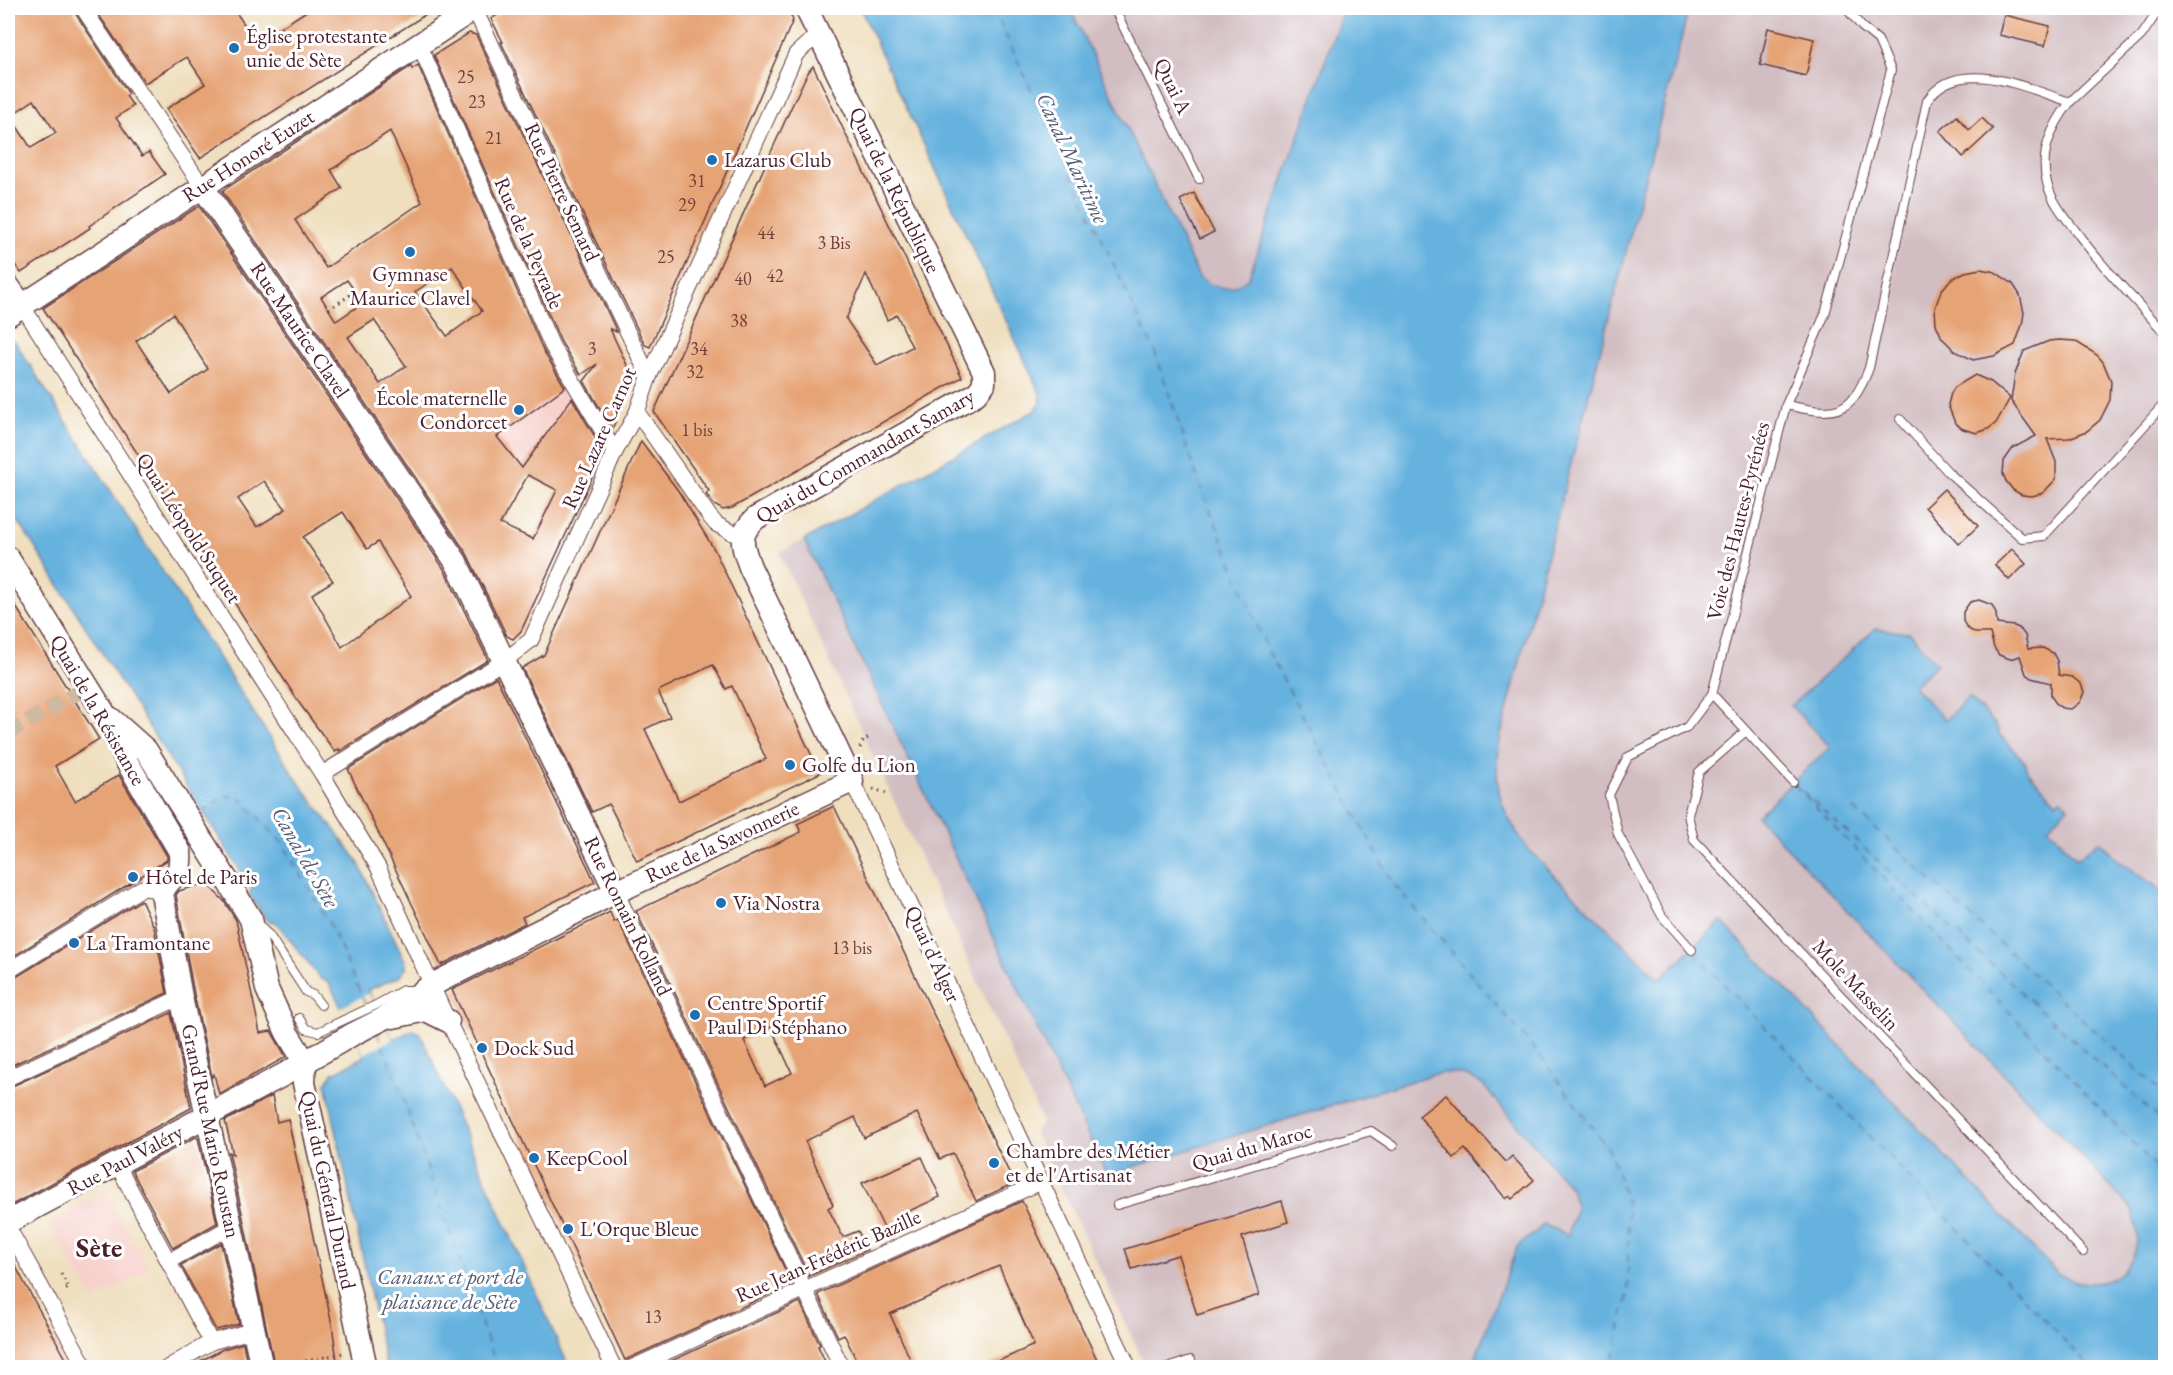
<svg xmlns="http://www.w3.org/2000/svg" width="2173" height="1375" font-family="'EB Garamond',serif">
<rect width="100%" height="100%" fill="#fff"/>
<filter id="ink" filterUnits="userSpaceOnUse"><feTurbulence type="fractalNoise" baseFrequency=".0167" numOctaves="2"/><feDisplacementMap in="SourceGraphic" scale="12" xChannelSelector="R" yChannelSelector="G"/><feConvolveMatrix kernelMatrix="1 2 1 2 8 2 1 2 1" color-interpolation-filters="sRGB"/></filter>
<filter id="wash" filterUnits="userSpaceOnUse"><feTurbulence type="fractalNoise" baseFrequency=".008" numOctaves="4" result="noise"/><feDisplacementMap in="SourceGraphic" scale="24" xChannelSelector="R" yChannelSelector="G"/><feGaussianBlur stdDeviation="1.35" result="paint"/><feColorMatrix in="noise" values="0 0 0 0 0 0 0 0 0 0 0 0 0 0 0 0 0 1.4 0 .05"/><feComposite in="paint" operator="in"/></filter>
<g filter="url(#wash)">
<rect width="100%" height="100%" fill="#efdfbf"/>
<g fill="#f7d0cb">
<path d="M545,353L572,397L522,468L472,406Z"/>
<path d="M105,1191L149,1269L93,1301L49,1223Z"/>
</g>
<g fill="#d2bec2">
<path d="M1070,8H1344L1248,280L1238,287L1228,290L1219,288L1209,285L1199,277Z"/>
<path d="M1689,8H2165V893L2118,860L2099,841L2077,860L2047,827L2068,808L2056,802L2029,773L2025,762L1998,733L1995,723L1969,697L1945,720L1913,686L1792,706L1830,747L1941,1011L2130,1207L2137,1220L2139,1230L2136,1249L2131,1262L2122,1272L2116,1277L2098,1284L2077,1283L2058,1274L1722,921L1659,980L1528,849L1511,826L1503,806L1498,787L1496,767L1498,745Z"/>
<path d="M804,540L1107,1175L1434,1074L1445,1072L1458,1073L1471,1077L1483,1085L1557,1169L1571,1188L1575,1198V1216L1568,1235H1535L1524,1241L1517,1247L1472,1367H1146L1035,1133L1042,1121L779,552Z"/>
</g>
<g fill="#66b2df" stroke="#586885" stroke-width="1.5">
<path d="M860,8H1070L1199,277C1216,290 1230,292 1248,279L1344,8H1689L1498,745C1493,790 1502,813 1528,849L1659,980L1721,921L2058,1274C2110,1303 2155,1259 2130,1207L1757,816L1830,747L1791,706L1875,629L1909,633L1937,664L1913,686L1945,720L1969,697L1995,724L1994,725L1999,731L1998,733L2025,762L2029,773L2056,802L2061,799L2069,807L2048,827L2077,859L2099,841L2118,860L2165,893V1367H1472L1517,1247C1527,1238 1535,1235 1543,1224L1568,1235L1576,1206L1571,1188L1483,1085C1466,1074 1453,1071 1434,1074L1107,1175L804,540L1034,411L1041,402L1040,393Z"/>
<path d="M11,340L15,342L299,783L357,860L406,963V969L399,977L368,990L393,1039L413,1030L420,1033L569,1367H386L326,1083L333,1073L364,1057V1054L329,983L320,978L276,922L268,921L249,894L252,889L8,505V342Z"/>
</g>
<path fill="#efdfbf" d="M369,993L393,1039L364,1054L340,1008Z"/>
<g fill="none" stroke-linecap="round" stroke-linejoin="round">
<g stroke="#555a73" stroke-width="1.5" stroke-dasharray="8 6" stroke-linecap="butt">
<path d="M993,8L1155,352L1198,480L1267,649L1392,882L1538,1053L1610,1151L1628,1208V1294L1611,1368"/>
<path d="M1795,785L2166,1178"/>
<path d="M1802,791L2166,1125"/>
<path d="M1854,809L2166,1096"/>
<path d="M202,812L224,796H238L283,844L332,928L366,1006"/>
<path d="M1694,953L2091,1368"/>
<path d="M377,1032L399,1086L497,1368"/>
</g>
</g>
<g id="blocks">
<g fill="#e6a375" fill-rule="evenodd">
<path d="M8,8H73L75,13L129,94L126,96L133,106L116,118L142,156L149,152L165,174L89,226L90,228L21,273L8,255ZM34,100L56,133L31,148L10,116Z"/>
<path d="M94,8H233L257,43L311,8H436L200,158L166,109L205,84L187,57L145,83Z"/>
<path d="M508,8H787L793,20L650,347L645,345L501,42H503L491,19Z"/>
<path d="M2004,15L2050,26L2045,46L1999,35Z"/>
<path d="M1768,28L1814,39L1806,76L1760,65Z"/>
<path d="M469,33L476,35L617,332L610,329L634,380L612,429L584,381L597,364L581,375L561,342L434,55Z"/>
<path d="M418,65L543,350L565,387L497,437L522,468L572,398L604,452L521,631L513,639L507,636L467,554L222,191L411,66L412,69ZM390,131L422,202L326,268L295,220L342,188L331,170ZM452,267L482,311L447,336L415,292ZM347,280L363,303L336,321L321,297ZM374,320L406,366L380,384L348,337ZM528,475L557,490L533,539L500,524Z"/>
<path d="M813,66L962,377L732,508L723,510L714,505L706,494L709,491L654,412L790,110L807,74ZM866,274L887,320L897,315L912,347L877,365L846,319Z"/>
<path d="M1957,116L1969,130L1982,118L1993,129L1963,157L1940,131Z"/>
<path d="M1194,193L1214,232L1200,239L1180,200Z"/>
<path d="M199,206L444,569L488,660L340,751L339,749L335,752L300,704L43,308ZM173,314L208,369L171,394L136,341ZM264,481L286,509L257,527L238,499ZM343,512L367,549L378,542L411,596L342,647L312,594L333,581L303,537Z"/>
<path d="M1980,269L1995,272L2013,284L2020,295L2024,313L2022,325L2015,345L1994,356L1973,360L1955,351L1942,338L1936,324L1935,308L1941,291L1951,279L1965,272Z"/>
<path d="M2059,340L2075,341L2097,355L2103,362L2111,381L2110,400L2100,420L2087,431L2069,438L2047,439L2056,462V479L2043,493L2032,496L2022,495L2013,490L2006,481L2003,474L2004,461L2013,448L2036,436L2011,401L2015,374L2024,351L2049,341Z"/>
<path d="M1975,375L1991,382L2010,398L1996,423L1988,429L1977,433L1963,429L1955,423L1948,405L1951,393L1955,387Z"/>
<path d="M641,441L679,492L714,549L820,773L637,861L609,804L592,812L522,668L544,655ZM713,665L726,689L732,686L766,759L679,801L645,729L670,717L658,691Z"/>
<path d="M1944,489L1978,526L1959,544L1925,507Z"/>
<path d="M2012,549L2026,564L2009,580L1995,565Z"/>
<path d="M8,594L99,739L55,766L75,801L119,775L167,856V860L8,960Z"/>
<path d="M1979,600L1992,605L1996,613L1997,624L2014,626L2019,628L2025,635L2028,649L2043,648L2053,653L2057,661L2059,675L2072,677L2081,684L2084,692L2080,702L2071,709L2062,708L2057,705L2051,696V683L2031,678L2026,674L2020,656L2010,659L1999,655L1994,648L1990,633H1975L1967,628L1963,621V612L1970,602Z"/>
<path d="M496,677L595,882L522,917L525,923L441,965L348,769Z"/>
<path d="M834,806L1014,1183L976,1201L953,1153L940,1159L917,1113L864,1138L855,1117L805,1141L833,1205L828,1208L843,1237L858,1231L867,1250L809,1276L636,911L801,832L797,824ZM771,1027L792,1073L765,1086L744,1040Z"/>
<path d="M206,883L224,901L236,920L260,1033L271,1031L286,1057L219,1094L214,1074L212,1077L194,994L176,895L179,891Z"/>
<path d="M141,900L154,927L167,993L8,1067V981L13,979Z"/>
<path d="M610,912L614,922L618,920L792,1284L625,1360L452,990Z"/>
<path d="M171,1013L191,1108L8,1207V1088Z"/>
<path d="M1446,1095L1506,1162L1512,1156L1534,1180L1512,1199L1509,1196L1506,1199L1465,1149L1454,1158L1419,1116Z"/>
<path d="M272,1096L277,1122L288,1119L332,1325L338,1368H275L229,1152L233,1154L225,1121Z"/>
<path d="M196,1137L198,1138L217,1223L173,1248L132,1171Z"/>
<path d="M922,1157L940,1197L896,1217L897,1221L884,1228L862,1183Z"/>
<path d="M1022,1201L1101,1368H983L1034,1345L999,1266L890,1314L914,1368H860L844,1334L838,1337L818,1294Z"/>
<path d="M1282,1201L1288,1222L1242,1237L1259,1295L1197,1315L1178,1255L1132,1269L1125,1249Z"/>
<path d="M221,1243L239,1324L216,1330L181,1265Z"/>
<path d="M8,1252L24,1282L71,1368H8Z"/>
<path d="M800,1302L820,1345L818,1346L828,1368H656Z"/>
<path d="M243,1343L248,1368H187L223,1349Z"/>
</g>
</g>
</g>
<g filter="url(#ink)">
<use href="#blocks" fill-opacity="0" stroke="#633c41" stroke-width="1.5"/>
<g fill="none" stroke-linecap="round" stroke-linejoin="round">
<path stroke="#ceb9a1" stroke-width="15" stroke-dasharray="15 8" stroke-linecap="butt" d="M8,733L87,687"/>
<g stroke="#633c41" stroke-width="10">
<g id="lane">
<path d="M1114,8L1199,179"/>
<path d="M2160,8L2142,35L2070,102C2052,126 2039,152 2047,183C2051,200 2064,216 2075,230C2102,267 2135,300 2166,334"/>
<path d="M1786,405C1833,415 1850,418 1869,368L1927,101C1956,54 2029,89 2070,102"/>
<path d="M1900,419L1949,473L2022,538L2044,536L2166,402"/>
<path d="M1712,694L1793,782"/>
<path d="M1746,731L1699,772L1688,815L1694,840L2083,1252"/>
<path d="M259,926L269,935L306,992L313,995L321,1005"/>
<path d="M1692,950L1662,916L1618,834L1609,795L1628,757L1687,727L1712,694L1786,405L1825,314L1891,70L1878,40L1862,27L1846,8"/>
<path d="M299,1018L306,1029L318,1032L376,1005L403,990H416"/>
<path d="M1117,1205L1371,1131L1393,1146"/>
<path d="M1167,1368L1191,1360"/>
</g>
</g>
<g stroke="#633c41" stroke-width="17">
<g id="street">
<path d="M83,8L202,186"/>
<path d="M474,8L649,377"/>
<path d="M419,44L552,346L615,452"/>
<path d="M21,304L322,774L378,867L448,1021L614,1368"/>
<path d="M637,412L710,517L716,524L742,538"/>
<path d="M322,774L504,661L531,640L615,452L637,412L649,377L796,54L807,44L820,36"/>
<path d="M852,781L1129,1368"/>
<path d="M616,892L842,1368"/>
<path d="M8,971L142,888L153,889L162,893"/>
<path d="M8,1078L181,997"/>
<path d="M117,1164L211,1342"/>
<path d="M8,1227L86,1368"/>
<path d="M169,1261L232,1226"/>
<path d="M167,1368L211,1342L254,1330"/>
<path d="M631,1368L1041,1182"/>
</g>
</g>
<g stroke="#633c41" stroke-width="25">
<g id="secondary">
<path d="M202,186L456,562L616,892"/>
<path d="M8,286L21,304"/>
<path d="M8,315L475,8"/>
<path d="M8,558L103,711L127,762L180,852C182,879 171,873 162,893L181,997L262,1368"/>
<path d="M110,718L146,750L251,919L267,989L287,1033L305,1062L304,1083L366,1368"/>
<path d="M393,1017L426,1010L448,1021"/>
<path d="M8,1222L285,1074L353,1034L383,1019L432,985L606,897L852,781L750,567C742,544 737,536 756,518L976,394L984,384V372L806,8"/>
</g>
</g>
<g stroke="#633c41" stroke-width="3" stroke-dasharray="1.5 4.5" stroke-linecap="butt">
<path d="M329,309L355,292"/>
<path d="M860,748L863,741L868,738"/>
<path d="M873,789L886,793L890,791"/>
<path d="M61,1274L69,1288L63,1291"/>
<path d="M282,1366L343,1353"/>
</g>
<use href="#lane" stroke="#fff" stroke-width="8"/>
<use href="#street" stroke="#fff" stroke-width="15"/>
<use href="#secondary" stroke="#fff" stroke-width="22"/>
</g>
</g>
<g fill="#1f6fb2" stroke="#fff" stroke-width="2">
<circle cx="234" cy="48" r="6"/>
<circle cx="712" cy="160" r="6"/>
<circle cx="410" cy="252" r="6"/>
<circle cx="519" cy="410" r="6"/>
<circle cx="790" cy="765" r="6"/>
<circle cx="133" cy="877" r="6"/>
<circle cx="721" cy="903" r="6"/>
<circle cx="74" cy="943" r="6"/>
<circle cx="695" cy="1015" r="6"/>
<circle cx="482" cy="1048" r="6"/>
<circle cx="534" cy="1158" r="6"/>
<circle cx="994" cy="1163" r="6"/>
<circle cx="568" cy="1229" r="6"/>
</g>
<g text-anchor="middle" stroke-width="6" stroke-linejoin="round" paint-order="stroke">
<g font-size="18" fill="#71403e">
<text x="466" y="83">25</text>
<text x="477" y="108">23</text>
<text x="494" y="144">21</text>
<text x="697" y="187">31</text>
<text x="687" y="211">29</text>
<text x="766" y="239">44</text>
<text x="834" y="249">3 Bis</text>
<text x="666" y="263">25</text>
<text x="775" y="282">42</text>
<text x="743" y="285">40</text>
<text x="739" y="327">38</text>
<text x="592" y="355">3</text>
<text x="699" y="355">34</text>
<text x="695" y="378">32</text>
<text x="697" y="436">1 bis</text>
<text x="852" y="954">13 bis</text>
<text x="653" y="1323">13</text>
</g>
<g font-size="21" fill="#4a1f2b" stroke="#fff" text-anchor="start">
<text x="246" y="43">Église protestante<tspan x="246" dy="24">unie de Sète</tspan></text>
<text x="724" y="167">Lazarus Club</text>
<text x="410" y="281" text-anchor="middle">Gymnase<tspan x="410" dy="24">Maurice Clavel</tspan></text>
<text x="507" y="405" text-anchor="end">École maternelle<tspan x="507" dy="24">Condorcet</tspan></text>
<text x="802" y="772">Golfe du Lion</text>
<text x="145" y="884">Hôtel de Paris</text>
<text x="733" y="910">Via Nostra</text>
<text x="86" y="950">La Tramontane</text>
<text x="707" y="1010">Centre Sportif<tspan x="707" dy="24">Paul Di Stéphano</tspan></text>
<text x="494" y="1055">Dock Sud</text>
<text x="1006" y="1158">Chambre des Métier<tspan x="1006" dy="24">et de l'Artisanat</tspan></text>
<text x="546" y="1165">KeepCool</text>
<text x="580" y="1236">L'Orque Bleue</text>
</g>
<g font-size="21" fill="#4a1f2b" stroke="#fff">
<text transform="translate(1173 86) rotate(64)" y="7">Quai A</text>
<text transform="translate(248 156) rotate(-33)" y="7">Rue Honoré Euzet</text>
<text transform="translate(895 190) rotate(64)" y="7">Quai de la République</text>
<text transform="translate(562 192) rotate(65)" y="7">Rue Pierre Semard</text>
<text transform="translate(529 243) rotate(66)" y="7">Rue de la Peyrade</text>
<text transform="translate(300 330) rotate(56)" y="7">Rue Maurice Clavel</text>
<text transform="translate(599 438) rotate(-66)" y="7">Rue Lazare Carnot</text>
<text transform="translate(865 456) rotate(-30)" y="7">Quai du Commandant Samary</text>
<text transform="translate(1738 521) rotate(-76)" y="7">Voie des Hautes-Pyrénées</text>
<text transform="translate(189 528) rotate(57)" y="7">Quai Léopold Suquet</text>
<text transform="translate(98 710) rotate(60)" y="7">Quai de la Résistance</text>
<text transform="translate(722 842) rotate(-25)" y="7">Rue de la Savonnerie</text>
<text transform="translate(628 916) rotate(64)" y="7">Rue Romain Rolland</text>
<text transform="translate(933 954) rotate(65)" y="7">Quai d'Alger</text>
<text transform="translate(1856 985) rotate(47)" y="7">Mole Masselin</text>
<text transform="translate(211 1131) rotate(78)" y="7">Grand'Rue Mario Roustan</text>
<text transform="translate(1252 1147) rotate(-16)" y="7">Quai du Maroc</text>
<text transform="translate(125 1160) rotate(-28)" y="7">Rue Paul Valéry</text>
<text transform="translate(328 1190) rotate(78)" y="7">Quai du Général Durand</text>
<text transform="translate(828 1256) rotate(-24)" y="7">Rue Jean-Frédéric Bazille</text>
</g>
<g font-size="22" font-style="italic" fill="#555a73" stroke="#fff">
<text transform="translate(1073 158) rotate(65)" y="8">Canal Maritime</text>
<text transform="translate(306 857) rotate(60)" y="8">Canal de Sète</text>
<text x="450" y="1284">Canaux et port de<tspan x="450" dy="25">plaisance de Sète</tspan></text>
</g>
<g font-size="27" font-weight="bold" fill="#4a1f2b" stroke="#fff">
<text x="99" y="1257">Sète</text>
</g>
</g>
<rect width="2173" height="1375" fill="none" stroke="#fff" stroke-width="30"/>
</svg>
